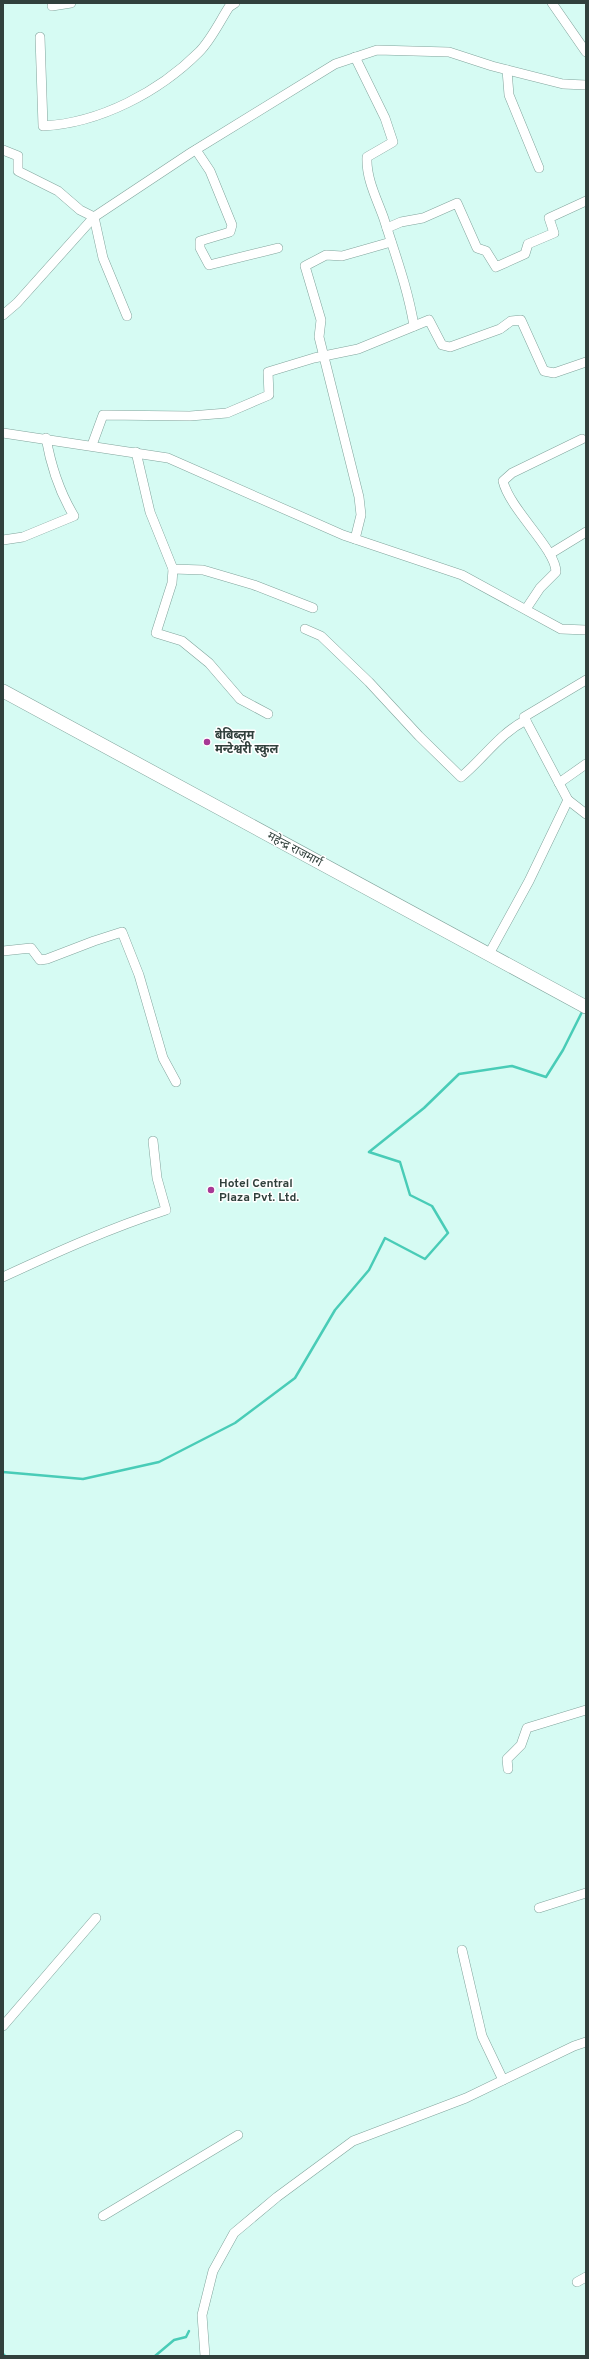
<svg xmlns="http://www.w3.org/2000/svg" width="589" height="2359" font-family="Overpass,'Noto Sans Devanagari',sans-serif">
<rect width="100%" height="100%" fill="#d6fbf3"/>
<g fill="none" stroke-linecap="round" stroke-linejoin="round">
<g stroke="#49ccb7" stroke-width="2.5">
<path d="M3,1472L83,1479L159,1462L235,1423L295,1378L335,1310L369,1270L385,1238L425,1259L448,1233L432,1206L410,1195L400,1162L369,1152L424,1108L459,1074L512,1066L546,1077L563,1050L583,1010"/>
<path d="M3,2354L5,2356"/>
<path d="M155,2356L174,2340L186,2337L189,2331"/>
</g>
<g stroke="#81a49c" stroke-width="10">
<g id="minor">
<path d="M552,3L586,52"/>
<path d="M52,6L71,3"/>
<path d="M40,37L43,126C100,123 159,92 199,52C211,40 220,21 229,7L235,3"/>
<path d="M355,57L385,118L393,142L367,157C366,179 377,199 384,219C395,254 408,289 414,326"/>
<path d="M507,70L509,95L539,168"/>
<path d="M3,150L18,156V171L58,191L80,210L94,217L103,258L127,316"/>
<path d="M196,150L210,171L232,225L230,232L200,241V248L209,265L278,248"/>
<path d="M387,228L401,222L423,218L457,203L477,248L486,251L496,267L525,254L528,244L554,233L549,218L586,201"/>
<path d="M3,315L17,303L94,217L192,152L335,64L377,50L449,52L492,66L563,84L586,85"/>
<path d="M3,433L168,458L343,535L462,575L561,629L586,630"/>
<path d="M92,445L103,415L190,416L227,413L269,395L268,372L314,358L358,349L429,320L442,345L450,347L500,329L511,321L521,320L544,371L554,373L586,362"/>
<path d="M136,452L150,512L173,569L203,570L254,585L313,608"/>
<path d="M355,539L361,515L359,497L319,337L321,320L305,266L326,255L342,256L391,242"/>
<path d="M3,540L23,537L74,516C60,493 51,466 46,438"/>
<path d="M550,554L586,532"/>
<path d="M173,569L172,583L156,633L182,641L209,663L240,699L268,714"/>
<path d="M526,609L540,588L556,572C556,549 510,510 503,481L512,473L582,439"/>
<path d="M305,629L321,636L369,682L419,736L461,777C484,758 499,734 526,720"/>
<path d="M559,783L586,764"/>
<path d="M568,800L586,814"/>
<path d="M3,951L31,948L40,960L47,959L94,941L122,932L139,975L163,1058L176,1082"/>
<path d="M489,954L529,881L568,800L524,717L586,680"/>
<path d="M3,1277C57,1252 110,1228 166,1210L157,1178L153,1141"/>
<path d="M508,1769L507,1759L521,1745L527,1728L586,1710"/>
<path d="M539,1908L586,1893"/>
<path d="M462,1950L482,2036L503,2080"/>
<path d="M3,2026L96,1918"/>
<path d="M103,2216L238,2135"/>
<path d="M577,2282L586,2277"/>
<path d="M205,2356L202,2315L213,2271L234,2233L277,2197L353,2141L466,2098L574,2046L586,2042"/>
</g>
</g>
<g stroke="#81a49c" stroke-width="14">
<path id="highway" d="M3,691L586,1007"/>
</g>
<use href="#minor" stroke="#fff" stroke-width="9"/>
<use href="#highway" stroke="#fff" stroke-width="13"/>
</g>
<g fill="#a73895" stroke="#fff" stroke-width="1.5">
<circle cx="207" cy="742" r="4"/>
<circle cx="211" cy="1190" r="4"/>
</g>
<g text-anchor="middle" stroke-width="3" stroke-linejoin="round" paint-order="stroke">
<g font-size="12" font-weight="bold" fill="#31403c" stroke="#fff" text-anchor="start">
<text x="215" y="739">बेबिब्लुम<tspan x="215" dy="14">मन्टेश्वरी स्कुल</tspan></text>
<text x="219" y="1187">Hotel Central<tspan x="219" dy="14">Plaza Pvt. Ltd.</tspan></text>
</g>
<g font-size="12" fill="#31403c" stroke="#fff">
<text transform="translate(295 849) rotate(28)" y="4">महेन्द्र राजमार्ग</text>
</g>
</g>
<rect width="589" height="2359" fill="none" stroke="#31403c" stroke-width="8"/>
</svg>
